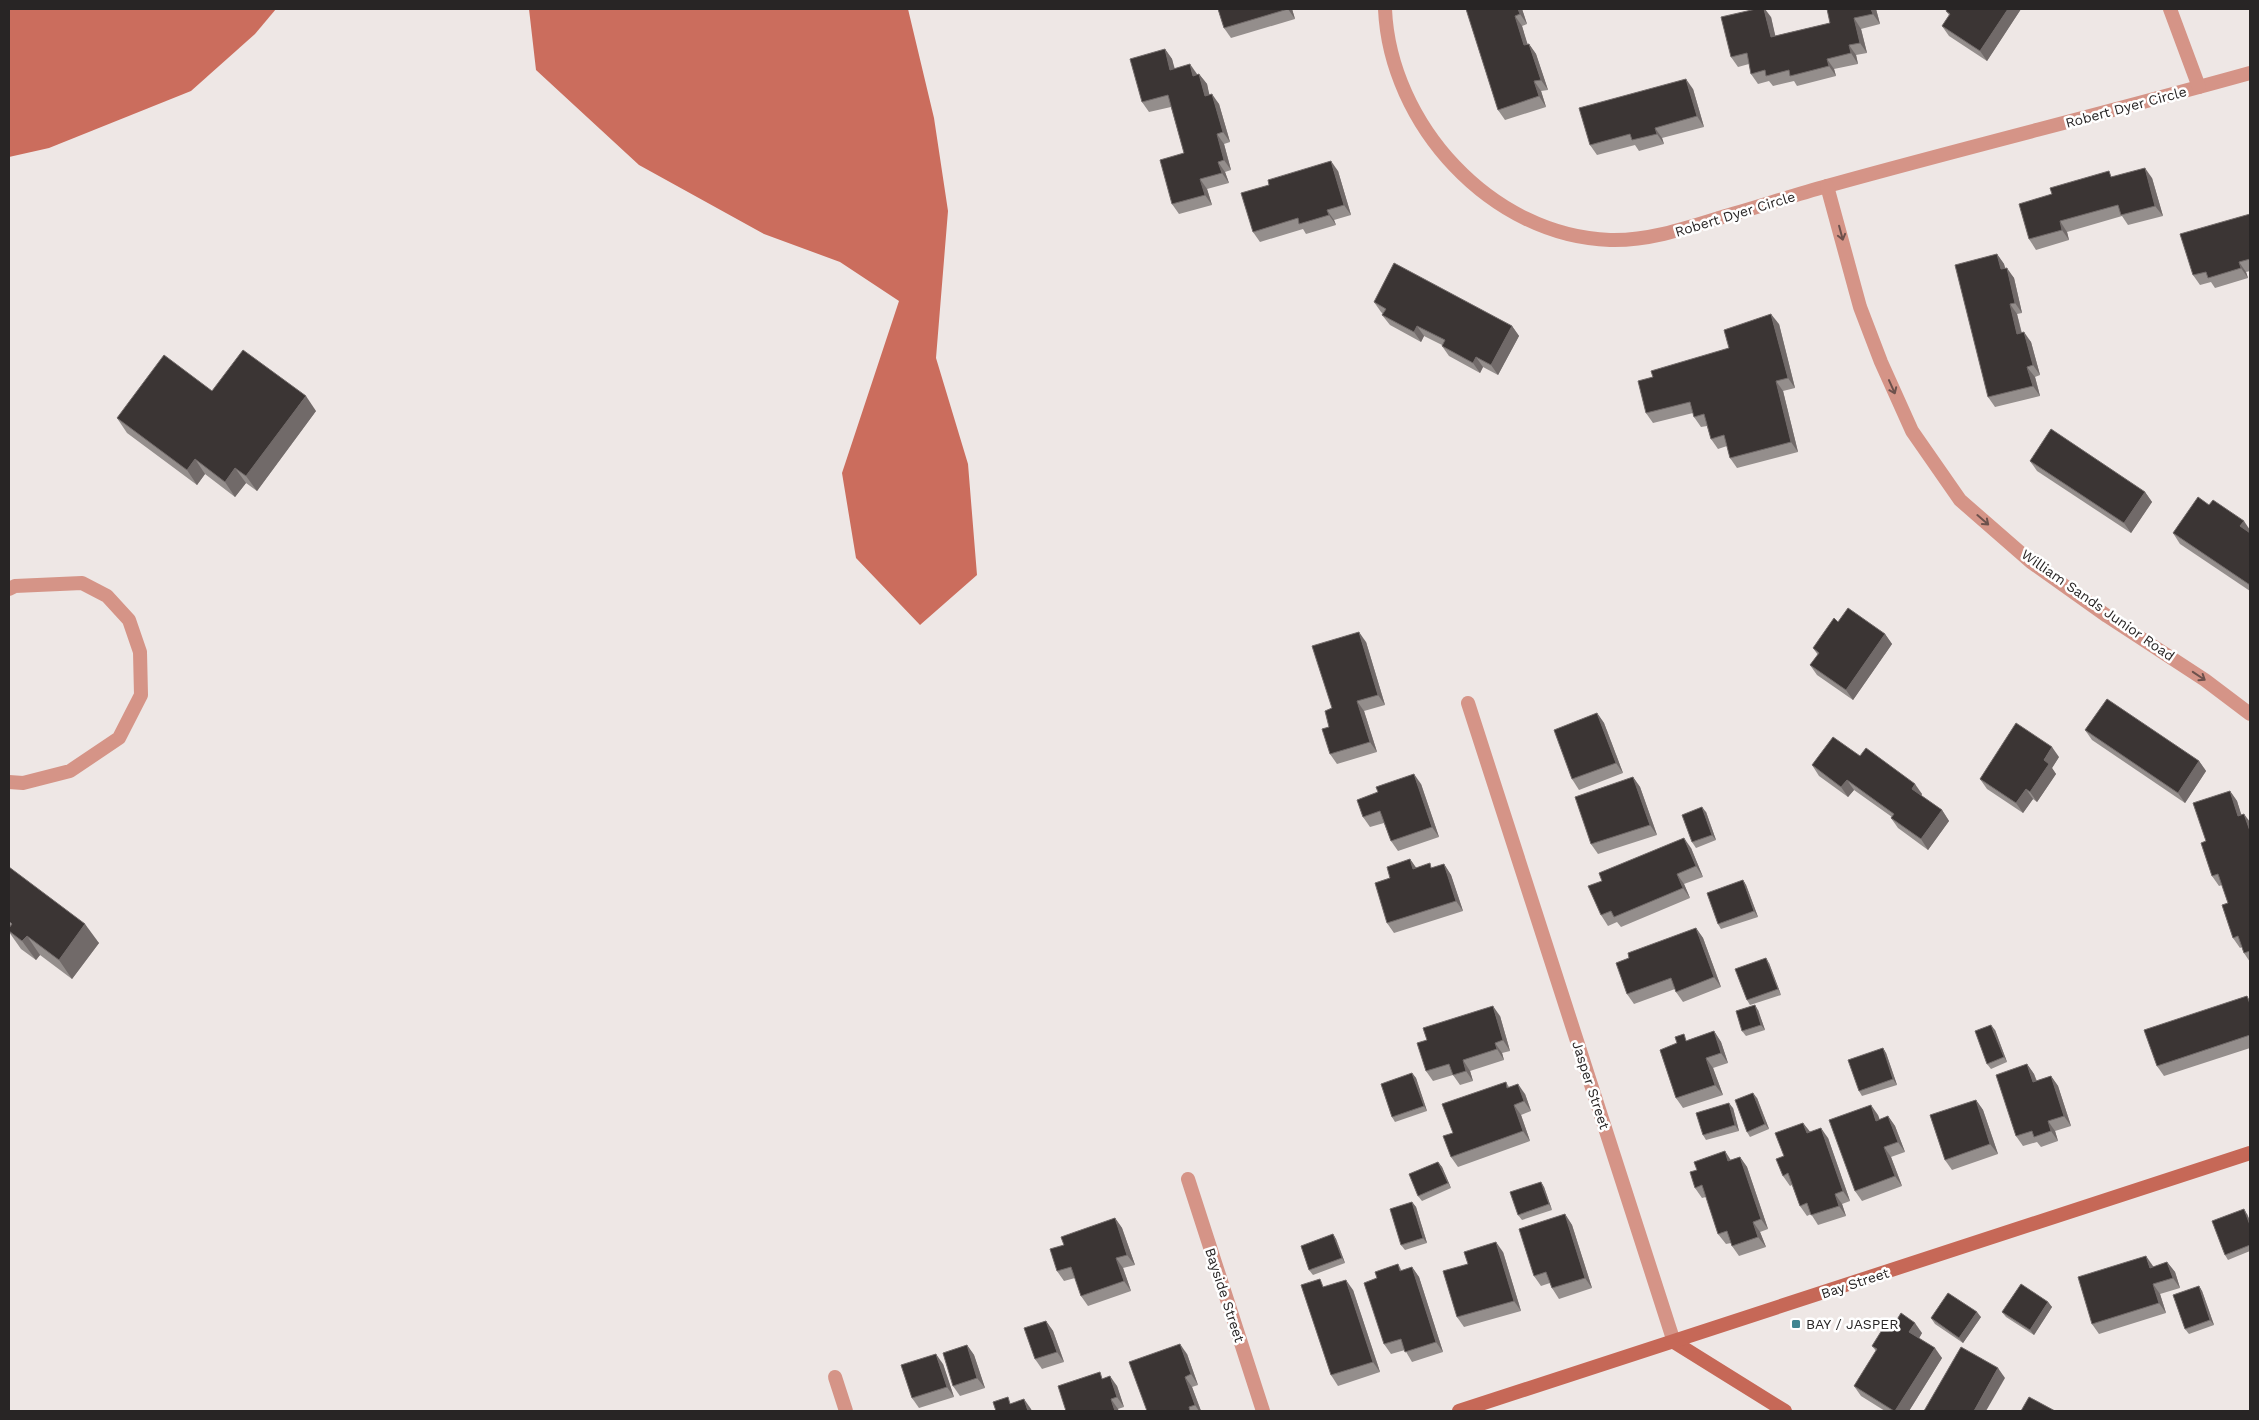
<svg xmlns="http://www.w3.org/2000/svg" width="2259" height="1420" font-family="'Work Sans',sans-serif">
<rect width="100%" height="100%" fill="#eee7e5"/>
<g fill="#cb6d5d">
<path d="M9,9H276L255,34L191,91L49,148L9,157Z"/>
<path d="M529,9H908L934,118L948,211L936,358L968,464L977,575L920,625L856,558L842,473L899,301L840,262L764,234L639,165L536,70Z"/>
</g>
<g fill="none" stroke-linecap="round" stroke-linejoin="round">
<g stroke="#d59487" stroke-width="14">
<path d="M1385,9C1390,124 1491,236 1610,240C1647,241 1684,229 1719,218C1755,208 1791,196 1827,186C1967,147 2110,112 2250,73"/>
<path d="M2170,9L2199,87"/>
<path d="M1827,186L1860,307L1881,362L1912,431L1960,500L2031,562L2107,616L2205,680L2250,714"/>
<path d="M9,589L15,586L82,583L107,596L129,620L140,652L141,695L119,738L70,771L23,783L9,782"/>
<path d="M1468,703L1674,1342"/>
<path d="M1188,1179L1263,1411"/>
<path d="M835,1377L846,1411"/>
</g>
<g stroke="#c66857" stroke-width="14">
<path d="M1674,1342L1785,1411"/>
<path d="M1459,1411L2250,1153"/>
</g>
</g>
<g fill="#948e8c">
<path d="M1218,9H1292L1295,19L1231,38L1224,28Z"/>
<path d="M1466,9H1522L1527,24L1522,26L1527,44H1529L1536,54L1548,90L1541,91L1546,107L1505,120L1498,110Z"/>
<path d="M1827,9H1876L1880,24L1861,29L1867,53L1856,55L1858,64L1834,69L1836,76L1797,86L1794,81L1773,86L1769,81L1758,84L1751,74L1749,64L1738,67L1731,57L1771,17L1775,36L1830,23Z"/>
<path d="M1947,9H2021L1987,61L1949,36L1942,26L1949,15L1946,11Z"/>
<path d="M1165,49L1172,59L1174,69L1197,75L1199,74L1207,84L1209,95L1219,104L1230,142L1224,144L1231,170L1225,172L1229,183L1207,189L1212,205L1179,214L1172,204L1184,153L1171,107L1149,112L1142,102Z"/>
<path d="M1693,89L1704,127L1662,138L1664,144L1639,151L1635,145L1597,155L1590,145Z"/>
<path d="M1338,171L1351,215L1334,220L1336,225L1306,234L1303,229L1260,242L1253,232Z"/>
<path d="M2113,177L2152,178L2163,216L2128,225L2122,216L2067,232L2069,240L2036,250L2029,239Z"/>
<path d="M2250,214V271L2246,272L2248,278L2215,288L2211,282L2200,285L2193,275Z"/>
<path d="M1997,254L2004,264L2005,268L2014,278L2022,313L2017,314L2022,333L2031,342L2040,375L2035,377L2040,396L1995,407L1988,397Z"/>
<path d="M1374,302L1512,326L1519,336L1498,375L1483,367L1480,373L1449,356L1442,346V345L1424,336L1421,342L1390,325L1382,315L1383,314L1381,312Z"/>
<path d="M1779,324L1795,388L1783,391L1798,452L1737,468L1730,458L1727,446L1718,449L1711,439L1707,426L1701,427L1694,417L1693,413L1653,423L1646,413L1653,377L1729,348Z"/>
<path d="M212,391L316,411L257,491L246,483L235,497L205,474L197,485L127,433L117,418Z"/>
<path d="M2030,461L2145,492L2152,502L2131,533L2037,471Z"/>
<path d="M2173,533H2250V591L2180,544Z"/>
<path d="M1838,622L1885,634L1892,644L1853,700L1817,675L1810,665L1818,655L1813,648Z"/>
<path d="M1366,642L1385,705L1364,711L1377,752L1337,764L1330,754L1329,727L1332,708Z"/>
<path d="M1597,713L1604,723L1623,773L1579,790L1572,779Z"/>
<path d="M2085,730L2199,761L2206,771L2185,803L2092,740Z"/>
<path d="M1860,756L1922,794L1921,796L1942,810L1949,821L1928,850L1898,828L1891,818L1892,817L1854,790L1848,797L1819,776L1812,765Z"/>
<path d="M2059,757L2052,768L2056,774L2037,802L2033,799L2023,813L1987,789L1980,779Z"/>
<path d="M1633,777L1640,787L1657,835L1598,854L1591,844Z"/>
<path d="M1421,784L1439,837L1398,851L1391,841L1384,823L1370,827L1363,817Z"/>
<path d="M2230,791L2237,801L2241,815L2250,822V962L2244,953L2242,947L2240,948L2233,938L2228,903L2222,885L2219,886L2212,876L2206,841Z"/>
<path d="M1706,812L1716,840L1696,848L1692,842Z"/>
<path d="M1691,848L1703,877L1684,884L1690,898L1621,927L1617,922L1608,926L1601,915Z"/>
<path d="M1410,859L1416,868H1433L1444,864L1451,875L1463,911L1394,933L1387,923L1390,878Z"/>
<path d="M9,867L99,943L72,979L40,955L36,960L21,949L9,932Z"/>
<path d="M1743,880L1746,885L1758,917L1721,929L1718,924Z"/>
<path d="M1696,928L1703,938L1721,987L1683,1002L1676,992L1675,989L1634,1004L1627,994L1629,958Z"/>
<path d="M1769,963L1781,995L1750,1005L1747,1000Z"/>
<path d="M2247,996L2250,1000V1048L2164,1076L2157,1066Z"/>
<path d="M1758,1010L1765,1030L1746,1036L1742,1031Z"/>
<path d="M1500,1016L1510,1051L1502,1053L1504,1060L1470,1071L1473,1081L1460,1085L1453,1075L1433,1081L1426,1071Z"/>
<path d="M1995,1030L2007,1062L1991,1069L1987,1064Z"/>
<path d="M1714,1031L1721,1042L1728,1063L1713,1068L1723,1095L1683,1108L1676,1098L1688,1040Z"/>
<path d="M1883,1048L1886,1053L1897,1085L1862,1096L1859,1091Z"/>
<path d="M2027,1064L2034,1074L2037,1081L2051,1076L2058,1086L2071,1126L2055,1131L2058,1141L2041,1147L2037,1142L2023,1146L2016,1136Z"/>
<path d="M1412,1073L1416,1078L1427,1111L1395,1122L1392,1117Z"/>
<path d="M1506,1082L1509,1087L1525,1094L1531,1111L1521,1115L1530,1141L1458,1167L1451,1157L1453,1133Z"/>
<path d="M1757,1098L1769,1129L1750,1137L1747,1132Z"/>
<path d="M1976,1100L1983,1110L1998,1154L1952,1170L1945,1160Z"/>
<path d="M1733,1108L1739,1131L1706,1140L1703,1135Z"/>
<path d="M1878,1115L1879,1120L1888,1116L1895,1126L1905,1152L1891,1157L1902,1186L1862,1201L1855,1191Z"/>
<path d="M1803,1123L1810,1132L1828,1138L1850,1201L1842,1204L1846,1216L1818,1225L1811,1214L1807,1216L1800,1206L1792,1185L1790,1186L1783,1176L1784,1156Z"/>
<path d="M1740,1157L1747,1167L1768,1229L1760,1232L1766,1247L1739,1256L1732,1246L1731,1243L1726,1244L1718,1234L1706,1197L1702,1198L1695,1188L1731,1160Z"/>
<path d="M1438,1162L1442,1167L1451,1188L1422,1201L1418,1196Z"/>
<path d="M1541,1182L1544,1187L1552,1210L1522,1220L1518,1215Z"/>
<path d="M1412,1202L1416,1207L1427,1243L1405,1250L1401,1245Z"/>
<path d="M1565,1214L1572,1225L1592,1288L1559,1299L1552,1288L1550,1283L1541,1286L1534,1276Z"/>
<path d="M2247,1214L2250,1221V1251L2228,1260L2225,1255Z"/>
<path d="M1115,1218L1122,1228L1135,1265L1123,1268L1131,1291L1088,1306L1081,1296L1075,1278L1064,1281L1057,1271L1064,1245Z"/>
<path d="M1333,1234L1336,1239L1345,1263L1313,1275L1309,1270Z"/>
<path d="M1503,1252L1521,1311L1464,1327L1457,1317L1468,1264Z"/>
<path d="M2167,1262L2175,1272L2180,1288L2160,1294L2166,1313L2099,1334L2092,1324L2153,1267Z"/>
<path d="M1398,1264L1402,1271L1412,1267L1419,1277L1443,1352L1412,1362L1405,1350L1391,1354L1384,1344L1377,1278Z"/>
<path d="M1325,1286L1353,1290L1380,1372L1338,1386L1331,1375Z"/>
<path d="M2199,1286L2202,1291L2214,1325L2189,1334L2185,1329Z"/>
<path d="M2048,1302L2052,1307L2034,1335L2006,1317L2002,1312Z"/>
<path d="M1981,1317L1963,1343L1935,1324L1931,1318Z"/>
<path d="M1046,1321L1053,1331L1064,1362L1042,1369L1035,1359Z"/>
<path d="M1893,1326L1922,1333L1919,1338L1942,1358L1909,1411H1885L1861,1396L1854,1386L1876,1351L1872,1346Z"/>
<path d="M967,1345L974,1355L985,1388L960,1396L953,1386Z"/>
<path d="M1187,1354L1198,1385L1192,1387L1201,1411H1147Z"/>
<path d="M943,1364L954,1397L919,1408L912,1398Z"/>
<path d="M1104,1378L1117,1386L1124,1407L1118,1409L1066,1411Z"/>
</g>
<g fill="#716a69">
<path d="M1288,9H1292L1295,19Z"/>
<path d="M1518,9H1522L1527,24L1520,14Z"/>
<path d="M1764,9H1765L1771,17L1778,47L1771,37Z"/>
<path d="M1871,9H1876L1880,24L1873,14Z"/>
<path d="M2008,9H2021L1987,61L1980,51Z"/>
<path d="M1515,16L1522,26L1531,55L1524,45Z"/>
<path d="M1854,18L1861,29L1867,53L1860,43Z"/>
<path d="M1529,44L1536,54L1548,90L1541,80Z"/>
<path d="M1849,45L1856,55L1858,64L1851,53Z"/>
<path d="M1165,49L1172,59L1178,80L1170,70Z"/>
<path d="M1827,59L1834,69L1836,76L1829,66Z"/>
<path d="M1190,64L1197,74L1200,86L1193,76Z"/>
<path d="M1199,74L1207,84L1212,106L1205,96Z"/>
<path d="M1686,79L1693,89L1704,127L1697,116Z"/>
<path d="M1534,81L1541,91L1546,107L1539,96Z"/>
<path d="M1212,94L1219,104L1230,142L1223,132Z"/>
<path d="M1655,128L1662,138L1664,144L1657,134Z"/>
<path d="M1217,134L1224,144L1231,170L1224,160Z"/>
<path d="M1331,161L1338,171L1351,215L1344,205Z"/>
<path d="M1218,162L1225,172L1229,183L1222,173Z"/>
<path d="M2145,168L2152,178L2163,216L2155,206Z"/>
<path d="M1200,179L1207,189L1212,205L1205,195Z"/>
<path d="M1327,210L1334,220L1336,225L1329,215Z"/>
<path d="M2060,221L2067,232L2069,240L2062,230Z"/>
<path d="M1997,254L2004,264L2008,279L2001,269Z"/>
<path d="M2239,262L2246,272L2248,278L2241,268Z"/>
<path d="M2007,268L2014,278L2022,313L2015,303Z"/>
<path d="M2010,304L2017,314L2024,344L2017,334Z"/>
<path d="M1771,314L1779,324L1795,388L1788,378Z"/>
<path d="M1417,326L1424,336L1421,342L1414,332Z"/>
<path d="M1512,326L1519,336L1498,375L1491,365Z"/>
<path d="M2024,332L2031,342L2040,375L2033,365Z"/>
<path d="M1476,357L1483,367L1480,373L1473,363Z"/>
<path d="M2027,367L2035,377L2040,396L2033,386Z"/>
<path d="M1776,381L1783,391L1798,452L1791,442Z"/>
<path d="M306,396L316,411L257,491L246,476Z"/>
<path d="M195,459L205,474L197,485L187,470Z"/>
<path d="M235,468L246,483L235,497L225,482Z"/>
<path d="M2145,492L2152,502L2131,533L2124,523Z"/>
<path d="M2244,521L2250,530V532L2247,536L2240,526Z"/>
<path d="M1359,632L1366,642L1385,705L1378,695Z"/>
<path d="M1885,634L1892,644L1853,700L1846,690Z"/>
<path d="M1357,701L1364,711L1377,752L1370,742Z"/>
<path d="M1597,713L1604,723L1623,773L1616,763Z"/>
<path d="M2052,747L2059,757L2052,768L2056,774L2037,802L2030,792L2044,760Z"/>
<path d="M2199,761L2206,771L2185,803L2178,793Z"/>
<path d="M1414,774L1421,784L1439,837L1432,827Z"/>
<path d="M1633,777L1640,787L1657,835L1650,825Z"/>
<path d="M1847,780L1854,790L1848,797L1841,787Z"/>
<path d="M1915,784L1922,794L1919,799L1912,789Z"/>
<path d="M2026,789L2033,799L2023,813L2016,803Z"/>
<path d="M2230,791L2237,801L2245,826L2238,816Z"/>
<path d="M1702,807L1706,812L1716,840L1712,835Z"/>
<path d="M1942,810L1949,821L1928,850L1921,839Z"/>
<path d="M2244,814L2250,822V831Z"/>
<path d="M1684,838L1691,848L1703,877L1696,866Z"/>
<path d="M1410,859L1417,869H1413Z"/>
<path d="M1444,864L1451,875L1463,911L1456,901Z"/>
<path d="M1677,874L1684,884L1690,898L1683,888Z"/>
<path d="M1743,880L1746,885L1758,917L1754,911Z"/>
<path d="M85,924L99,943L72,979L59,960Z"/>
<path d="M1696,928L1703,938L1721,987L1714,977Z"/>
<path d="M27,936L40,955L36,960L22,941Z"/>
<path d="M1766,958L1769,963L1781,995L1778,989Z"/>
<path d="M1755,1005L1758,1010L1765,1030L1761,1025Z"/>
<path d="M1493,1006L1500,1016L1510,1051L1503,1040Z"/>
<path d="M1991,1025L1995,1030L2007,1062L2004,1057Z"/>
<path d="M1714,1031L1721,1042L1728,1063L1721,1053Z"/>
<path d="M1495,1043L1502,1053L1504,1060L1497,1049Z"/>
<path d="M1883,1048L1886,1053L1897,1085L1893,1079Z"/>
<path d="M1706,1058L1713,1068L1723,1095L1715,1085Z"/>
<path d="M1463,1060L1470,1071L1473,1081L1466,1071Z"/>
<path d="M2027,1064L2034,1074L2040,1092L2033,1082Z"/>
<path d="M1412,1073L1416,1078L1427,1111L1424,1106Z"/>
<path d="M2051,1076L2058,1086L2071,1126L2064,1116Z"/>
<path d="M1518,1084L1525,1094L1531,1111L1524,1101Z"/>
<path d="M1753,1093L1757,1098L1769,1129L1765,1124Z"/>
<path d="M1976,1100L1983,1110L1998,1154L1990,1144Z"/>
<path d="M1729,1103L1733,1108L1739,1131L1735,1125Z"/>
<path d="M1514,1105L1521,1115L1530,1141L1523,1131Z"/>
<path d="M1871,1105L1878,1115L1884,1131L1876,1121Z"/>
<path d="M1888,1116L1895,1126L1905,1152L1898,1142Z"/>
<path d="M2048,1121L2055,1131L2058,1141L2051,1131Z"/>
<path d="M1803,1123L1811,1133H1807Z"/>
<path d="M1821,1128L1828,1138L1850,1201L1843,1191Z"/>
<path d="M1884,1147L1891,1157L1902,1186L1895,1176Z"/>
<path d="M1725,1151L1732,1162L1728,1161Z"/>
<path d="M1740,1157L1747,1167L1768,1229L1761,1219Z"/>
<path d="M1438,1162L1442,1167L1451,1188L1448,1183Z"/>
<path d="M1541,1182L1544,1187L1552,1210L1549,1204Z"/>
<path d="M1835,1194L1842,1204L1846,1216L1839,1206Z"/>
<path d="M1412,1202L1416,1207L1427,1243L1423,1238Z"/>
<path d="M2244,1209L2247,1214L2250,1221V1225Z"/>
<path d="M1565,1214L1572,1225L1592,1288L1585,1278Z"/>
<path d="M1115,1218L1122,1228L1135,1265L1127,1255Z"/>
<path d="M1753,1222L1760,1232L1766,1247L1758,1237Z"/>
<path d="M1333,1234L1336,1239L1345,1263L1342,1258Z"/>
<path d="M1496,1242L1503,1252L1521,1311L1514,1301Z"/>
<path d="M2146,1256L2153,1266L2157,1278L2150,1268Z"/>
<path d="M1116,1258L1123,1268L1131,1291L1124,1281Z"/>
<path d="M2167,1262L2175,1272L2180,1288L2173,1278Z"/>
<path d="M1412,1267L1419,1277L1443,1352L1436,1342Z"/>
<path d="M1346,1280L1353,1290L1380,1372L1373,1362Z"/>
<path d="M2153,1284L2160,1294L2166,1313L2159,1303Z"/>
<path d="M2199,1286L2202,1291L2214,1325L2210,1320Z"/>
<path d="M2048,1302L2052,1307L2034,1335L2030,1330Z"/>
<path d="M1977,1312L1981,1317L1963,1343L1959,1338Z"/>
<path d="M1046,1321L1053,1331L1064,1362L1057,1352Z"/>
<path d="M1915,1323L1922,1333L1917,1342L1909,1332Z"/>
<path d="M1180,1344L1187,1354L1198,1385L1191,1374Z"/>
<path d="M967,1345L974,1355L985,1388L977,1378Z"/>
<path d="M1935,1348L1942,1358L1909,1411H1895Z"/>
<path d="M936,1354L943,1364L954,1397L947,1387Z"/>
<path d="M1998,1368L2005,1378L1986,1411H1974Z"/>
<path d="M1110,1376L1117,1386L1124,1407L1117,1397Z"/>
<path d="M1185,1377L1192,1387L1201,1411H1199L1195,1405Z"/>
<path d="M1024,1399L1031,1409L1032,1411H1028Z"/>
<path d="M1111,1399L1118,1409L1119,1411H1115Z"/>
</g>
<g fill="#3b3534" stroke="#716a69">
<path d="M1218,9H1288L1224,28Z"/>
<path d="M1466,9H1518L1520,14L1515,16L1524,45L1529,44L1541,80L1534,81L1539,96L1498,110Z"/>
<path d="M1756,9H1764L1771,37L1830,23L1827,9H1871L1873,14L1854,18L1860,43L1849,45L1851,53L1827,59L1829,66L1790,76L1789,70L1766,76L1765,70L1751,74L1747,53L1731,57L1721,17Z"/>
<path d="M1947,9H2008L1980,51L1942,26L1950,14L1946,11Z"/>
<path d="M1165,49L1170,70L1190,64L1193,76L1199,74L1205,96L1212,94L1223,132L1217,134L1224,160L1218,162L1222,173L1200,179L1205,195L1172,204L1160,160L1184,153L1168,95L1142,102L1130,59Z"/>
<path d="M1686,79L1697,116L1655,128L1657,134L1632,140L1630,134L1590,145L1579,108Z"/>
<path d="M1331,161L1344,205L1327,210L1329,215L1299,224L1298,218L1253,232L1241,193L1269,185L1268,180Z"/>
<path d="M2145,168L2155,206L2121,215L2118,205L2060,221L2062,230L2029,239L2019,204L2052,194L2050,188L2109,171L2111,177Z"/>
<path d="M2250,214V259L2239,262L2241,268L2208,278L2206,272L2193,275L2180,234Z"/>
<path d="M1997,254L2001,269L2007,268L2015,303L2010,304L2017,334L2024,332L2033,365L2027,367L2033,386L1988,397L1955,265Z"/>
<path d="M1394,263L1512,326L1491,365L1476,357L1473,363L1442,346L1445,340L1417,326L1414,332L1382,315L1386,309L1374,302Z"/>
<path d="M1771,314L1788,378L1776,381L1791,442L1730,458L1724,435L1711,439L1704,414L1694,417L1690,402L1646,413L1638,381L1653,377L1651,371L1729,348L1724,330Z"/>
<path d="M243,350L306,396L246,476L235,468L225,482L195,459L187,470L117,418L164,355L212,391Z"/>
<path d="M2051,429L2145,492L2124,523L2030,461Z"/>
<path d="M2198,497L2209,505L2213,500L2244,521L2240,526L2250,533V585L2173,533Z"/>
<path d="M1848,608L1885,634L1846,690L1810,665L1819,653L1813,648L1834,618L1838,622Z"/>
<path d="M1359,632L1378,695L1357,701L1370,742L1330,754L1322,729L1329,727L1325,711L1332,708L1312,646Z"/>
<path d="M2107,699L2199,761L2178,793L2085,730Z"/>
<path d="M1597,713L1616,763L1572,779L1554,730Z"/>
<path d="M2016,723L2052,747L2044,760L2049,764L2030,792L2026,789L2016,803L1980,779Z"/>
<path d="M1833,737L1860,756L1866,748L1915,784L1912,789L1942,810L1921,839L1891,818L1894,814L1847,780L1841,787L1812,765Z"/>
<path d="M1414,774L1432,827L1391,841L1380,811L1363,817L1357,800L1378,792L1376,787Z"/>
<path d="M1633,777L1650,825L1591,844L1575,797Z"/>
<path d="M2230,791L2238,816L2244,814L2250,831V951L2244,953L2238,936L2233,938L2222,905L2228,903L2218,874L2212,876L2201,843L2206,841L2193,803Z"/>
<path d="M1702,807L1712,835L1692,842L1682,815Z"/>
<path d="M1684,838L1696,866L1677,874L1683,888L1614,917L1611,911L1601,915L1588,886L1602,881L1599,873Z"/>
<path d="M1410,859L1413,869L1430,863L1431,868L1444,864L1456,901L1387,923L1375,883L1390,878L1387,867Z"/>
<path d="M9,867L85,924L59,960L27,936L22,941L9,931V928L12,924L9,921Z"/>
<path d="M1743,880L1754,911L1718,924L1707,893Z"/>
<path d="M1696,928L1714,977L1676,992L1671,978L1627,994L1616,963L1629,958L1628,953Z"/>
<path d="M1766,958L1778,989L1747,1000L1735,969Z"/>
<path d="M2247,996L2250,1004V1035L2157,1066L2144,1030Z"/>
<path d="M1755,1005L1761,1025L1742,1031L1736,1011Z"/>
<path d="M1493,1006L1503,1040L1495,1043L1497,1049L1463,1060L1466,1071L1453,1075L1449,1064L1426,1071L1417,1043L1427,1040L1423,1028Z"/>
<path d="M1991,1025L2004,1057L1987,1064L1975,1031Z"/>
<path d="M1714,1031L1721,1053L1706,1058L1715,1085L1676,1098L1660,1050L1677,1043L1675,1037L1684,1034L1686,1041Z"/>
<path d="M1883,1048L1893,1079L1859,1091L1848,1060Z"/>
<path d="M2027,1064L2033,1082L2051,1076L2064,1116L2048,1121L2051,1131L2034,1137L2032,1131L2016,1136L1996,1075Z"/>
<path d="M1412,1073L1424,1106L1392,1117L1381,1084Z"/>
<path d="M1506,1082L1507,1088L1518,1084L1524,1101L1514,1105L1523,1131L1451,1157L1443,1136L1453,1133L1442,1104Z"/>
<path d="M1753,1093L1765,1124L1747,1132L1735,1100Z"/>
<path d="M1976,1100L1990,1144L1945,1160L1930,1115Z"/>
<path d="M1729,1103L1735,1125L1703,1135L1696,1113Z"/>
<path d="M1871,1105L1876,1121L1888,1116L1898,1142L1884,1147L1895,1176L1855,1191L1829,1120Z"/>
<path d="M1803,1123L1807,1133L1821,1128L1843,1191L1835,1194L1839,1206L1811,1215L1807,1203L1800,1206L1788,1173L1783,1176L1776,1159L1784,1156L1775,1133Z"/>
<path d="M1725,1151L1728,1161L1740,1157L1761,1219L1753,1222L1758,1237L1732,1246L1727,1231L1718,1234L1702,1185L1695,1188L1690,1172L1697,1170L1694,1162Z"/>
<path d="M1438,1162L1448,1183L1418,1196L1409,1174Z"/>
<path d="M1541,1182L1549,1204L1518,1215L1510,1192Z"/>
<path d="M1412,1202L1423,1238L1401,1245L1390,1209Z"/>
<path d="M2244,1209L2250,1225V1245L2225,1255L2212,1221Z"/>
<path d="M1565,1214L1585,1278L1552,1288L1546,1272L1534,1276L1519,1229Z"/>
<path d="M1115,1218L1127,1255L1116,1258L1124,1281L1081,1296L1071,1267L1057,1271L1050,1249L1064,1245L1061,1237Z"/>
<path d="M1333,1234L1342,1258L1309,1270L1301,1246Z"/>
<path d="M1496,1242L1514,1301L1457,1317L1443,1271L1468,1264L1464,1252Z"/>
<path d="M2146,1256L2150,1268L2167,1262L2173,1278L2153,1284L2159,1303L2092,1324L2078,1277Z"/>
<path d="M1398,1264L1400,1271L1412,1267L1436,1342L1405,1352L1401,1339L1384,1344L1364,1283L1377,1278L1375,1272Z"/>
<path d="M1320,1279L1323,1287L1346,1280L1373,1362L1331,1375L1301,1285Z"/>
<path d="M2021,1284L2048,1302L2030,1330L2002,1312Z"/>
<path d="M2199,1286L2210,1320L2185,1329L2173,1295Z"/>
<path d="M1948,1293L1977,1312L1959,1338L1931,1318Z"/>
<path d="M1901,1313L1915,1323L1909,1332L1935,1348L1895,1411H1894L1854,1386L1877,1349L1872,1346L1887,1322L1893,1326Z"/>
<path d="M1046,1321L1057,1352L1035,1359L1024,1328Z"/>
<path d="M1180,1344L1191,1374L1185,1377L1195,1405L1189,1407L1190,1411H1147L1129,1362Z"/>
<path d="M967,1345L977,1378L953,1386L943,1353Z"/>
<path d="M1961,1347L1998,1368L1974,1411H1924Z"/>
<path d="M936,1354L947,1387L912,1398L901,1365Z"/>
<path d="M1100,1372L1102,1379L1110,1376L1117,1397L1111,1399L1115,1411H1066L1058,1386Z"/>
<path d="M1008,1397L1010,1404L1024,1399L1028,1411H995H996L993,1402Z"/>
<path d="M2029,1397L2055,1411H2021Z"/>
</g>
<defs><path id="oneway-shaft" d="M-6 0H5M1.5-3L5.5 0L1.5 3" fill="none" stroke-width="1.6" stroke-linecap="round" stroke-linejoin="round" transform="scale(1.25)"/></defs>
<g stroke="#6d514c">
<use href="#oneway-shaft" transform="translate(1841 233) rotate(75)"/>
<use href="#oneway-shaft" transform="translate(1892 387) rotate(66)"/>
<use href="#oneway-shaft" transform="translate(1983 520) rotate(41)"/>
<use href="#oneway-shaft" transform="translate(2199 676) rotate(34)"/>
</g>
<rect fill="#3f8591" stroke="#fff" stroke-width="2" x="1791" y="1319" width="10" height="10" rx="2.5"/>
<g text-anchor="middle" stroke-width="5" stroke-linejoin="round" paint-order="stroke">
<g font-size="14" fill="#282525" stroke="#fff">
<text transform="translate(2126 107) rotate(-15)" y="5">Robert Dyer Circle</text>
<text transform="translate(1735 214) rotate(-17)" y="5">Robert Dyer Circle</text>
<text transform="translate(2098 605) rotate(35)" y="5">William Sands Junior Road</text>
<text transform="translate(1591 1085) rotate(72)" y="5">Jasper Street</text>
<text transform="translate(1855 1283) rotate(-18)" y="5">Bay Street</text>
<text transform="translate(1225 1295) rotate(72)" y="5">Bayside Street</text>
</g>
<g font-size="14" fill="#282525" stroke="#fff" text-anchor="start">
<text x="1806" y="1329">BAY / JASPER</text>
</g>
</g>
<rect width="2259" height="1420" fill="none" stroke="#282525" stroke-width="20"/>
</svg>
